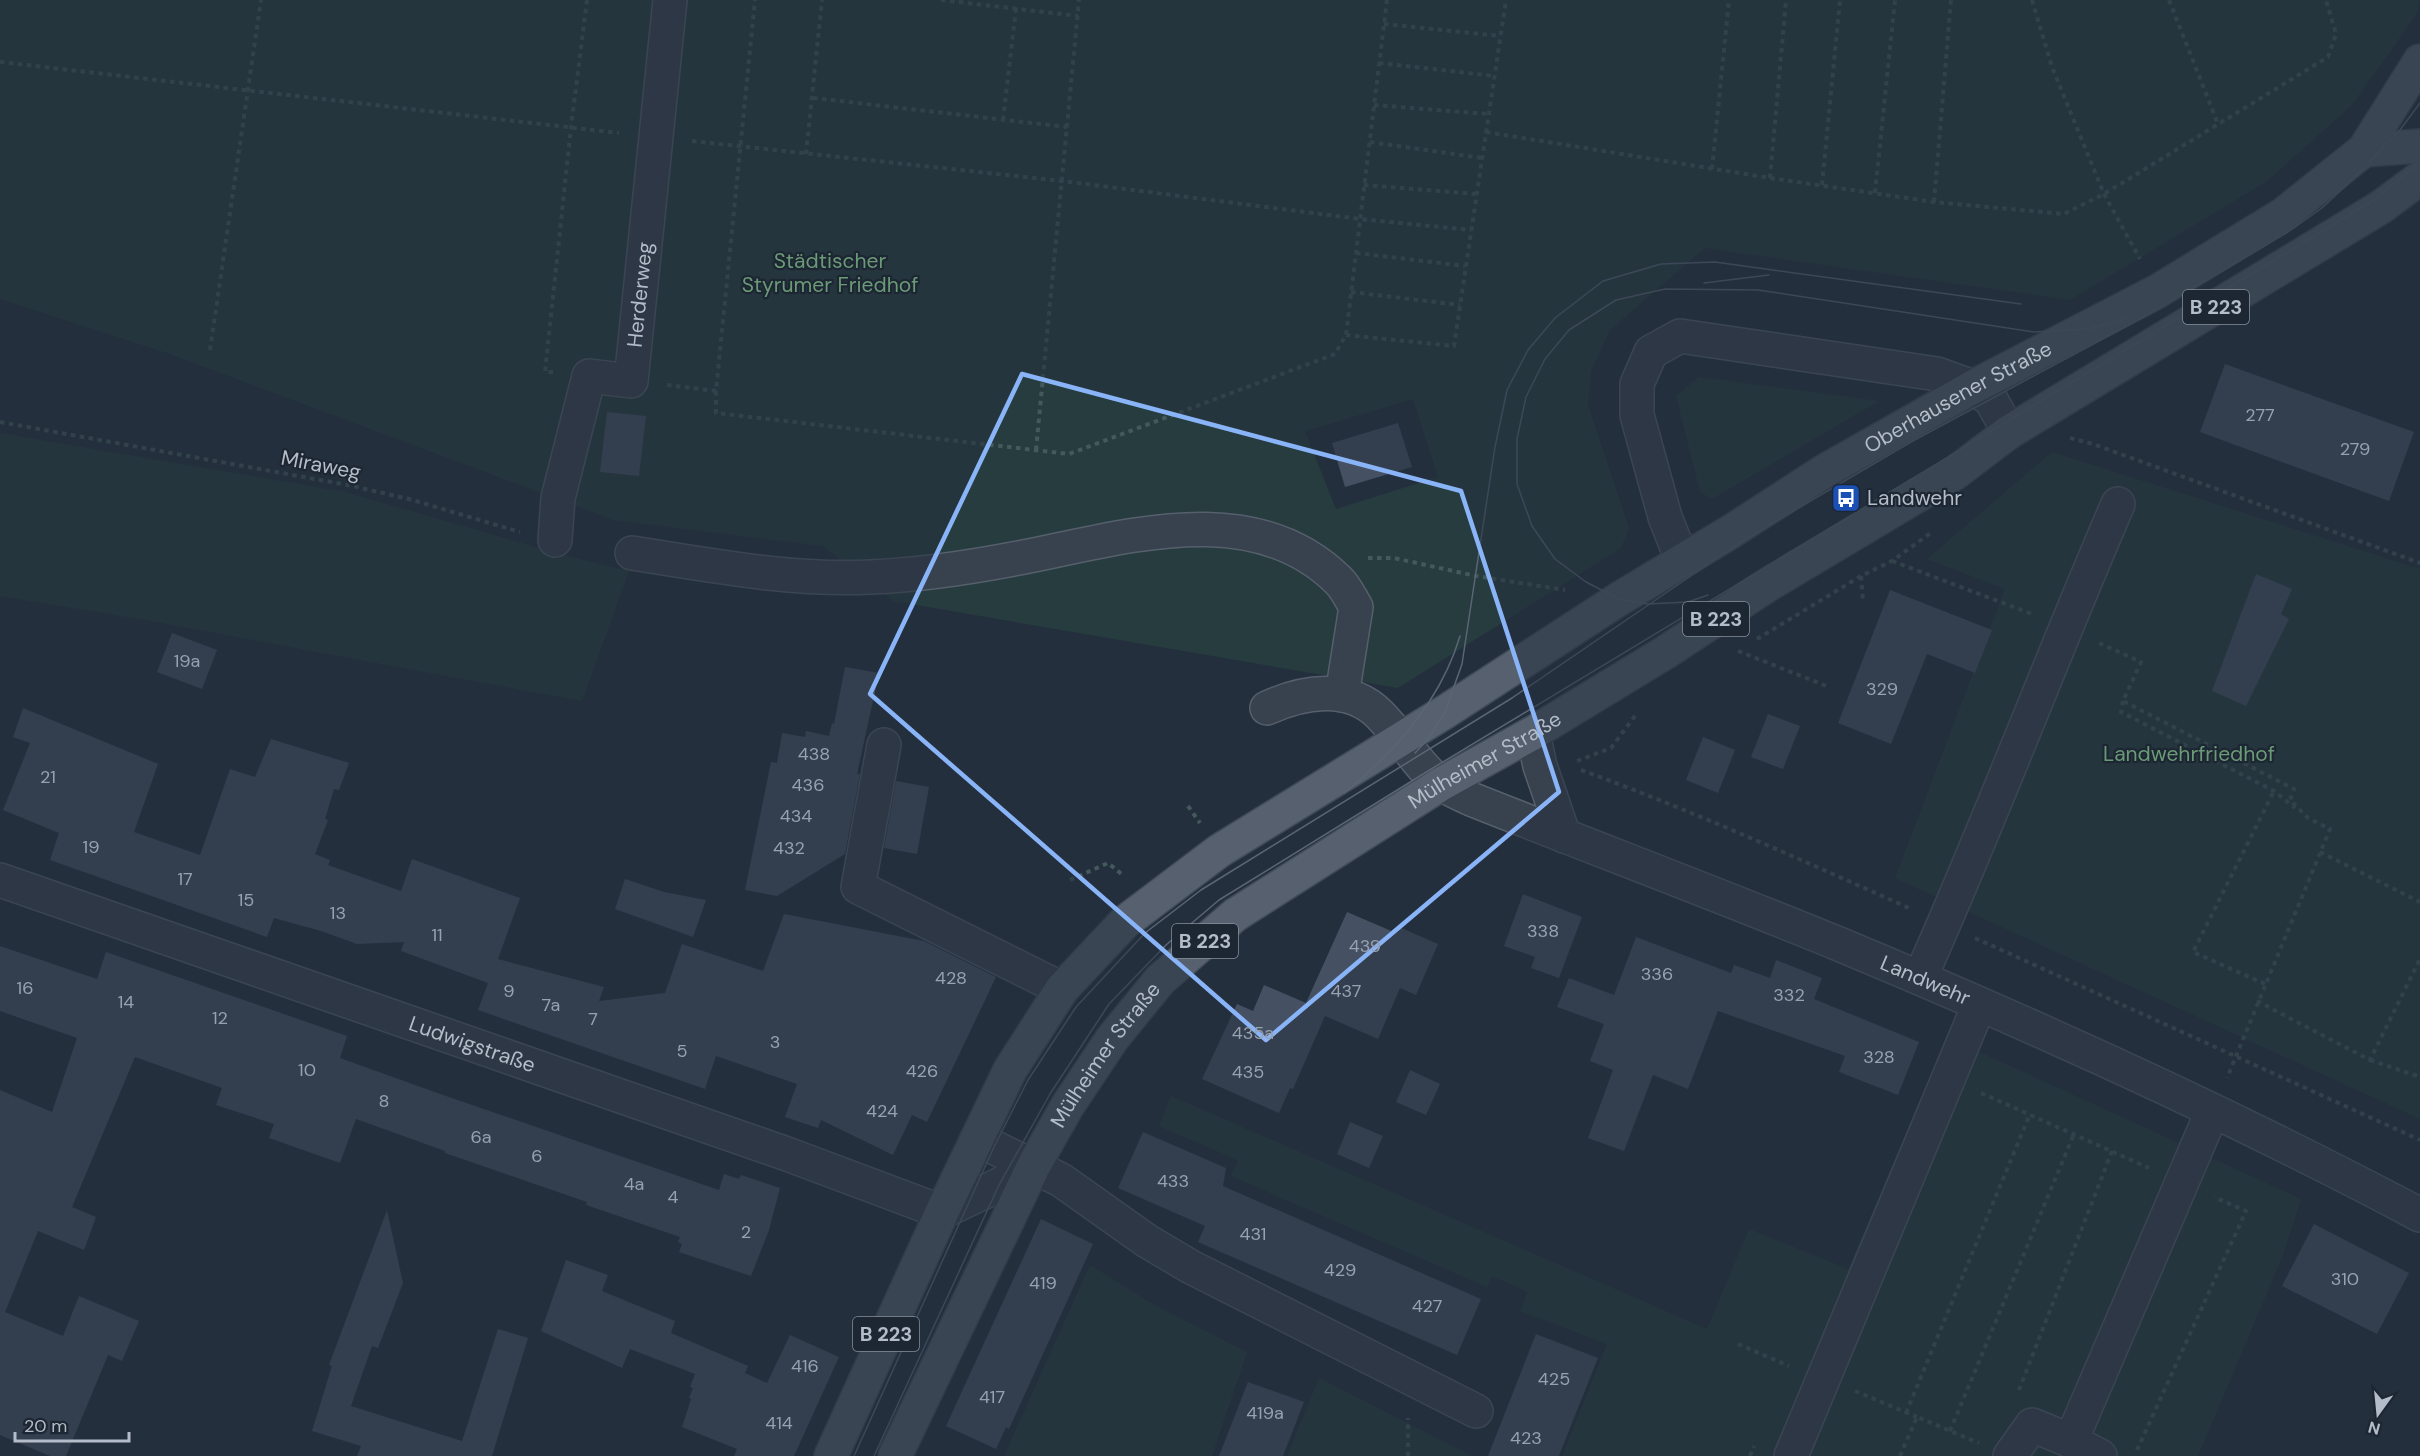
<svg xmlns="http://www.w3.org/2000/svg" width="2420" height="1456" font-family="'DM Sans',sans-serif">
<rect width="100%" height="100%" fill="#242f3e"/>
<g fill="#263c3f" fill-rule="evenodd">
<path d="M0,0H2420L2416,15L2352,105L2267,181L2070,300L1705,248L1610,330L1591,371L1588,405L1629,528L1621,548L1398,688L893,601L823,546L614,520L167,353L0,299ZM1413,399L1438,477L1336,509L1305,431Z"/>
<path d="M1699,377L1879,401L1712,499L1700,492L1676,396Z"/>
<path d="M0,433L345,492L567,556L629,571L582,701L145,620L0,596Z"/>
<path d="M2052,452L2420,569V1119L1895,878L2005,589L1927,559Z"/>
<path d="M1947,1037L2301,1199L2283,1255L2198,1456H1562L1607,1344L1520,1311L1528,1292L1492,1276L1487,1287L1231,1176L1238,1160L1159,1126L1171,1096L1707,1329L1749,1229L1848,1269Z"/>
<path d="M1090,1265L1156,1306L1247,1352L1212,1456H1004Z"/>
<path d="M1319,1378L1472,1456H1287Z"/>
</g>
<g fill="#455162">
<path d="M2225,364L2414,432L2389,501L2200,432Z"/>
<path d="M607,412L646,416L639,476L600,472Z"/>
<path d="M1398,423L1412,467L1345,487L1332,443Z"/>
<path d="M2256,574L2292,589L2281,614L2289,619L2246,706L2212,691Z"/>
<path d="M1890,590L1992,630L1975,673L1927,654L1891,744L1838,723Z"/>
<path d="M172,633L217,650L202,689L157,672Z"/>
<path d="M845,667L879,673L857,774H860L845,854L777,896L745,890L771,762L777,763L782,733L805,737L806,731L829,736L832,723L834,724Z"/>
<path d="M23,708L158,764L134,832L200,855L230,769L255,777L271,739L349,763L339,790L334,789L325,819L328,820L315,854L330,860L328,865L401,891L412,859L520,898L498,959L604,987L599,1001L665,993L682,944L763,971L784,914L924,941L996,977L927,1122L912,1115L893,1155L821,1120L818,1128L785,1117L797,1084L716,1056L705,1089L478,1010L488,983L401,951L404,942L357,944L321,931L274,918L267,937L50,860L59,833L3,810L30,743L13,737Z"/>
<path d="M1768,714L1800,726L1783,769L1751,757Z"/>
<path d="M1703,737L1735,750L1718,793L1686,780Z"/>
<path d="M896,781L929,787L917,854L884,848Z"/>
<path d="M625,879L664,892L706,900L693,937L615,909Z"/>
<path d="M1523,894L1582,917L1559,978L1531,968L1535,957L1504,946Z"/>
<path d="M1347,912L1396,933L1399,927L1438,944L1416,995L1400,988L1378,1039L1325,1016L1293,1089L1290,1088L1279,1113L1202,1079L1237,1004L1253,1011L1264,985L1306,1003Z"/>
<path d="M1636,937L1731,973L1734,965L1770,978L1776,960L1822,978L1814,999L1919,1042L1898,1095L1839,1072L1845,1056L1718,1011L1688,1089L1653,1075L1624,1151L1588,1138L1613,1070L1590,1061L1604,1024L1557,1007L1569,978L1614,995Z"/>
<path d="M0,946L97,979L106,952L347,1036L340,1058L443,1095L719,1190L724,1174L739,1179L741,1175L780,1188L769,1230L751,1276L679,1252L682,1244L678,1242L680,1237L586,1205L587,1202L445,1153V1151L356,1119L340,1163L269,1138L274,1124L216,1105L222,1088L135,1057L72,1207L96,1217L84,1250L38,1231L5,1312L63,1336L79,1296L139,1321L122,1361L108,1355L66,1456H50L0,1435V1090L52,1112L77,1038L0,1011Z"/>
<path d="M1410,1070L1440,1084L1426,1115L1396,1102Z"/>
<path d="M1350,1122L1383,1136L1369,1168L1337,1154Z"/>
<path d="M1143,1132L1226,1168L1223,1186L1481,1299L1457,1355L1198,1242L1205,1226L1118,1188Z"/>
<path d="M387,1210L403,1283L378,1348L372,1346L351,1406L462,1441L498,1329L528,1338L492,1456H357L361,1446L312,1431L332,1366L329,1365Z"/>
<path d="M1041,1219L1093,1244L1009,1429L1006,1427L996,1449L946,1426Z"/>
<path d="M2314,1224L2409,1273L2377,1334L2282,1286Z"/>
<path d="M566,1260L608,1275L602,1291L675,1321L671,1333L748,1366L745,1373L767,1383L790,1335L839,1357L794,1456H734L737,1449L682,1427L691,1399L689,1398L693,1388L690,1387L695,1374L630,1349L622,1368L541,1331Z"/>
<path d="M1536,1334L1598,1358L1574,1418L1559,1456H1488Z"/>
<path d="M1248,1382L1304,1402L1283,1456H1219Z"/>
</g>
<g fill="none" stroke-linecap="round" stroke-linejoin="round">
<g stroke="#565f6c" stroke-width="36">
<g id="minor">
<path id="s1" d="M555,540L558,498L589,376L631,381L670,0"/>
<path d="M632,553C710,565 792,581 871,577C923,575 973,567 1024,557C1126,537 1254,496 1339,581C1346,588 1351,599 1356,607L1342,695"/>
<path d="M1682,560L1665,517L1637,415V384L1651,352L1680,336L1937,374L1973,387L1991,400L2009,432"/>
<path id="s2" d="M1267,708C1302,692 1349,683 1380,715C1390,725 1398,736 1407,747C1417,760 1428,775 1442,784C1451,790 1461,794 1471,799C1594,848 1717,894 1839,944C2036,1026 2232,1115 2420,1215"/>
<path d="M1533,733L1540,766L1564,836"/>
<path d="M884,745L858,887L1062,989"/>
<path id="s3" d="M0,880L787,1154L942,1212L999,1185L1034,1165"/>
<path d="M1920,978C1990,822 2050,661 2118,504"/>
<path d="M977,1139L1061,1180L1147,1241L1191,1267L1476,1411"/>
<path d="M2071,1441L2100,1456"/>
<path d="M1791,1456L1979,1005"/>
<path d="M2010,1456L2032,1425L2071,1441L2212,1112"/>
</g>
</g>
<g stroke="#414a57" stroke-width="36">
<g id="major">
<path d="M2364,150L2420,146"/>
<path id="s4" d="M831,1456L942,1212L1010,1070L1062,989L1125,922L1219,851L1445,712L1619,599L1732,531L1823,472L1973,387L2158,291L2284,214L2364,150L2420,61"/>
<path id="s5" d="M895,1456L1034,1165L1068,1105L1112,1039L1160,980L1235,915L1441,784L1533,733L1666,652L1766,586L1955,473L2009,432L2381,207L2420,178"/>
</g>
</g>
<g stroke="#44595c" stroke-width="4" stroke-dasharray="4.5 4.5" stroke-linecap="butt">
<path d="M941,0L1078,16"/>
<path d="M2032,0L2052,67L2104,194L2140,259"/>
<path d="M2169,0L2218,124"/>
<path d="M1384,24L1500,36"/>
<path d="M0,62L619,133"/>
<path d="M1379,63L1494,76"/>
<path d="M813,98L1067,127"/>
<path d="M1374,105L1488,114"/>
<path d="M1003,120L1016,8"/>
<path d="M1486,132L1770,178L1934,202L2064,214L2104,194L2328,57L2336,34L2326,0"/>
<path d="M692,141L1062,181L1360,219L1471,230"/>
<path d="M1370,142L1482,158"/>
<path d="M806,154L822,0"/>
<path d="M1712,169L1729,0"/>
<path d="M1770,178L1786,0"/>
<path d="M1364,185L1476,194"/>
<path d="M1822,185L1840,0"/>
<path d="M1875,193L1895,0"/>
<path d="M1934,202L1951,0"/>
<path d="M1356,253L1465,266"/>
<path d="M1351,292L1460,305"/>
<path d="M1346,335L1454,346L1506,0"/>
<path d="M210,350L261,0"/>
<path d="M553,372H545L571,127L587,0"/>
<path d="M667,385L716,391L755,0"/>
<path d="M716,391V413L1069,454L1335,354L1346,335L1387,0"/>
<path d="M0,422L348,485L409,499L520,532"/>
<path d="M2070,438L2093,444L2420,563"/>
<path d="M1036,450L1079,0"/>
<path d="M1368,558H1394L1476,576L1565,590"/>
<path d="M1892,561L2032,614"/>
<path d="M1861,576L1863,601"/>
<path d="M1757,639L1861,576L1892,561L1932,532"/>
<path d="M2099,643L2141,662L2123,701L2294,789L2290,800L2308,818L2330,829L2227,1078"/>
<path d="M1738,651L1829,687"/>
<path d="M2123,701L2121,712L2274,791L2295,808"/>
<path d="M1577,761L1611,748L1635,716"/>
<path d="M1581,770C1693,811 1802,860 1911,909"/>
<path d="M1188,806L1200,823"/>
<path d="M2320,852L2420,902"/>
<path d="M1070,880L1108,863L1124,876"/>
<path d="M1975,938L2420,1140"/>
<path d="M2265,984L2193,952L2274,791"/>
<path d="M2257,1001L2370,1060L2420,959"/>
<path d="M2370,1060L2420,1077"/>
<path d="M1981,1093L2149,1168"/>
<path d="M1738,1344L1789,1366"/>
<path d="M2019,1390L2112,1151"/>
<path d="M1855,1391L1917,1417"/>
<path d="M1906,1413L2030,1114"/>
<path d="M1950,1431L2074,1134"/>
<path d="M2137,1450L2246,1211L2214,1197"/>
<path d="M1408,1456V1418"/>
<path d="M1750,1456L1754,1446"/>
<path d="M1900,1456L1917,1417L1979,1443"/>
</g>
<use href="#minor" stroke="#38414e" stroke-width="33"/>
<use href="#major" stroke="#56606e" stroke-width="33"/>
<g stroke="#5a6575" stroke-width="1.5">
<path d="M1704,283L1769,275"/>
<path d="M1708,595L1688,602L1648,604L1619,599L1586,582L1555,559L1532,526L1517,484V439L1526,397L1545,359L1569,330L1616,300L1665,289L1758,290L2034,332L2088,329L2131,318"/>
<path d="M1415,753L1429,738L1445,712L1462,664L1495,447L1507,390L1528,350L1555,318L1603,281L1661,264L1715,262L2021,304"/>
<path d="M1344,793C1395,752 1441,700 1460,636"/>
<path d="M854,1456L994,1147L1028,1080L1076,1007L1145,933L1201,890L1512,698L1739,543L1911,442L2151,313L2288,232L2322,208L2356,176L2400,130L2420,103"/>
<path d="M874,1456L999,1185L1050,1094L1109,1004L1166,945L1219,900L1428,771L2374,200L2420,162"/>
</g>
</g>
<path d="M0 0H2420V1456H0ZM1022,374L1461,491L1559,792L1266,1040L870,694Z" fill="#242f3e" fill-opacity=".55" fill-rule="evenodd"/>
<path fill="none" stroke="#8ab4f8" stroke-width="4.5" stroke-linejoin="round" d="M1022,374L1461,491L1559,792L1266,1040L870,694Z"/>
<defs>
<g id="bus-square" transform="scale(1.5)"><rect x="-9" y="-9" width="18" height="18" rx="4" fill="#1a4fb4" stroke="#1d2633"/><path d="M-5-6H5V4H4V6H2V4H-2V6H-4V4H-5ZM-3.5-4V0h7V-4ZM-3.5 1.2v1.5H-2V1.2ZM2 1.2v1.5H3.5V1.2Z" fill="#fff"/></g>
</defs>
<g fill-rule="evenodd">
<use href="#bus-square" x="1846" y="498"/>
</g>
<g text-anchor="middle" stroke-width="4.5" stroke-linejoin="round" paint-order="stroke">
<g font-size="18" fill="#98a1af">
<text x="2260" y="421">277</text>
<text x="2355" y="455">279</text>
<text x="187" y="667">19a</text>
<text x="1882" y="695">329</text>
<text x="814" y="760">438</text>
<text x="48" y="783">21</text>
<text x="808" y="791">436</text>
<text x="796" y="822">434</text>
<text x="91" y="853">19</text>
<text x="789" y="854">432</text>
<text x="185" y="885">17</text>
<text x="246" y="906">15</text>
<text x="338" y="919">13</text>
<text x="1543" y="937">338</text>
<text x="437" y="941">11</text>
<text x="1365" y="952">439</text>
<text x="1657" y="980">336</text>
<text x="951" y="984">428</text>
<text x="25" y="994">16</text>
<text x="509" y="997">9</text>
<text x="1346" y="997">437</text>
<text x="1789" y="1001">332</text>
<text x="126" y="1008">14</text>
<text x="551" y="1011">7a</text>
<text x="220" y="1024">12</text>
<text x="593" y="1025">7</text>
<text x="1253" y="1039">435a</text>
<text x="775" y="1048">3</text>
<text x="682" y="1057">5</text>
<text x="1879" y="1063">328</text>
<text x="307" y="1076">10</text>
<text x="922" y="1077">426</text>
<text x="1248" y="1078">435</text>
<text x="384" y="1107">8</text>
<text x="882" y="1117">424</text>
<text x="481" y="1143">6a</text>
<text x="537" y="1162">6</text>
<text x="1173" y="1187">433</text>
<text x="634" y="1190">4a</text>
<text x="673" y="1203">4</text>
<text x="746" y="1238">2</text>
<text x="1253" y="1240">431</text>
<text x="1340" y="1276">429</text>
<text x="2345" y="1285">310</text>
<text x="1043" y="1289">419</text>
<text x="1427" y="1312">427</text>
<text x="805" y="1372">416</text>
<text x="1554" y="1385">425</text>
<text x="992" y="1403">417</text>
<text x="1265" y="1419">419a</text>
<text x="779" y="1429">414</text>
<text x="1526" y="1444">423</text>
</g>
<g fill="#1d2633" stroke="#878f9c" stroke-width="1.5">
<rect x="2183" y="290" width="66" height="34" rx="4.5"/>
<rect x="1683" y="602" width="66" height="34" rx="4.5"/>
<rect x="1172" y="924" width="66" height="34" rx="4.5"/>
<rect x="853" y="1317" width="66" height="34" rx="4.5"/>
</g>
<g font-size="20" font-weight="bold" fill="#b4bcc9">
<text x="2216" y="314">B 223</text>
<text x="1716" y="626">B 223</text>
<text x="1205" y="948">B 223</text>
<text x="886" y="1341">B 223</text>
</g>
<g font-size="21" fill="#6b9a76" stroke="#1d2633">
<text x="830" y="268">Städtischer<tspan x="830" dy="24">Styrumer Friedhof</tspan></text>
<text x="2189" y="761">Landwehrfriedhof</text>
</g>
<g font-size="21" fill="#b4bcc9" stroke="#1d2633">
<text dy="7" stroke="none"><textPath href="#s1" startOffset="297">Herderweg</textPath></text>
<text dy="7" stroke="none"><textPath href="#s4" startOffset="1599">Oberhausener Straße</textPath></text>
<text transform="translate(321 465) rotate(11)" y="7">Miraweg</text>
<text dy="7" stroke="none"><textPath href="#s5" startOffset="940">Mülheimer Straße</textPath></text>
<text dy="7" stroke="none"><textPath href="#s2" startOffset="736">Landwehr</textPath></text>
<text dy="7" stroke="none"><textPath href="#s3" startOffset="500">Ludwigstraße</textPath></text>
<text dy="7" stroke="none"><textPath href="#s5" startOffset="454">Mülheimer Straße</textPath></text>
</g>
<g font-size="21" fill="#b4bcc9" stroke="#1d2633" text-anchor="start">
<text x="1867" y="505">Landwehr</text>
</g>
</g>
<g transform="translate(2378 1414) rotate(195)" stroke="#1d2633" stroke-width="4.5" paint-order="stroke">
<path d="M0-4.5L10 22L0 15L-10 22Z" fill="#b4bcc9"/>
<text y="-9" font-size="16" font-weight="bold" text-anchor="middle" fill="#b4bcc9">N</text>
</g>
<path d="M15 1432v9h114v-9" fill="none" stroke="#b4bcc9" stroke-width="3"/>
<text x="24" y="1432" font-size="18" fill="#b4bcc9" stroke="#1d2633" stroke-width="4.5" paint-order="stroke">20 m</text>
</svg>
